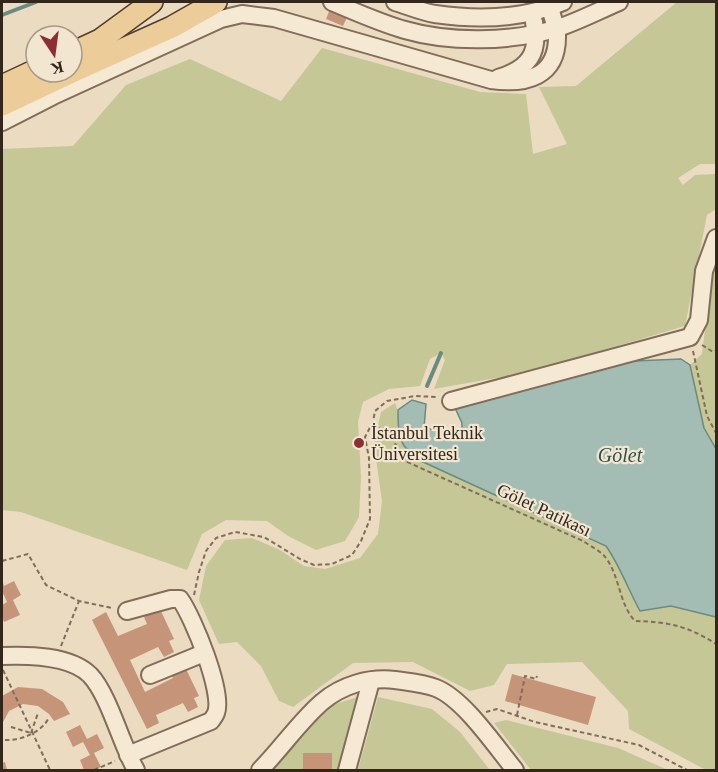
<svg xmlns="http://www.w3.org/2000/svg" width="718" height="772" font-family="Georgia,serif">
<rect width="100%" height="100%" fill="#eadbc1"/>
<g fill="#c5c796">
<path d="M677,2H716V164H700L678,178L683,185L695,175L716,174V209L707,215L685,326L529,372L434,389L445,360L441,353L430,359L420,386L389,389L363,402L358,422L361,477L359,517L345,541L316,550L288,536L267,521L226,520L202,534L187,570L21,512L2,510V149L73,146L126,85L190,59L281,101L322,48L480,92L526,94L533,154L567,144L539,87L576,86Z"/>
<path d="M716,259V449L704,428L690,365L702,354L711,282Z"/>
<path d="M395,403C398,410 398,415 398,422C398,441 405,451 421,461L606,546C620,565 628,589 640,611L671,606L716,617V770H706L629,729L628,711L582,662L507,664L494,685L470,691L413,662L353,663L293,707L279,701L261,666L237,642L219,644L199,600L206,566L225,540L252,538L280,550L304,566L325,569L360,558L378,534L382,501L374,444L381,412Z"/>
<path d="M361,696L343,770H270L272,765L329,706Z"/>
<path d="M378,697L432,709L460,732L490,770H358Z"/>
<path d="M506,720L618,748L668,770H531L494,723Z"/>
</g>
<path fill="#a3bdb4" stroke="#6b8a80" stroke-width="1.5" d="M681,359L690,365L704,428L716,449V617L671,606L640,611C628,589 620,566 606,546L421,461C398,446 398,436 398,410L412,400L426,404L424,428L462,435V423L455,408L634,361Z"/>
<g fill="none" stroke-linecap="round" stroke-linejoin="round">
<g stroke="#6b8a80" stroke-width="4">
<path d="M2,15L36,2"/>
<path d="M427,386L441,353"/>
</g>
</g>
<g fill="#c69479">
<path d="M333,2H354L343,26L326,19Z"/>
<path d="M2,580L4,586L14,581L21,595L13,600L20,615L4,622L2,616V605L7,602L2,591Z"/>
<path d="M160,609L174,639L169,641L174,652L164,657L158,647L130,660L145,692L173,678L171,675L186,669L199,696L194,698L198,707L188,712L183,703L156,715L159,723L147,729L92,620L106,612L118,636L147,624L144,617Z"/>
<path d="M512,674L596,697L588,725L505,701Z"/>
<path d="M18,687L42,689L63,702L70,714L54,721L49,714L38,706L23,704L9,711L2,724V696Z"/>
<path d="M80,725L87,739L97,734L104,748L94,753L101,767L94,770H84L80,760L90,755L83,742L73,747L66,732Z"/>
<rect x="303" y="753" width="29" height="17"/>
<path d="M5,762L7,770H2V763Z"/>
</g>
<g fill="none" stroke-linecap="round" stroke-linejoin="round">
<g stroke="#826d5a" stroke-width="20">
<g id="minor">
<path d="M332,2C356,12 380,23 405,30C450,43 510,42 555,29C577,22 598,11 619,2"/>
<path d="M395,2C408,6 422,12 435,14C477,20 524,19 563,2"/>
<path d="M498,78C528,69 540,54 534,22"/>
<path d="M2,122L53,96L221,19L242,14L274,18L491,80C526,85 558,77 557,35C556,26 552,16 550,7"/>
<path d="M451,401L690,337L699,320L704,271L716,238"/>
<path d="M127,611L171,599H180C193,617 224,693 216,713C215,716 213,718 211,721L128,755"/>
<path d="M2,656C28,655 70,655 90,675C109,695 121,744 136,770"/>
<path d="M150,675L204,653"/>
<path d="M260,770C281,749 299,722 322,702C342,685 369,677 395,680C408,682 423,683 436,688C464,699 496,747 515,770"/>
<path d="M347,770L371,681"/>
</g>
</g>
<g stroke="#503c2e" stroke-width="24">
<g id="major">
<path d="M72,53L100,40L152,2"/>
<path d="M72,72L172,27L216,2"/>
<path d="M2,86L36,70"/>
<path d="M2,105L72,72"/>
</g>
</g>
<g stroke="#826d5a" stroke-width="2" stroke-dasharray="4.5 3" stroke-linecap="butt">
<path d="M702,345L713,352L716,351"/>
<path d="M693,351L707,416L716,433"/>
<path d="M373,423L393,440L405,461L583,541C590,546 601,551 606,558C620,577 619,604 635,621C669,622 688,626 716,644"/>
<path d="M2,561L28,554L46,585L79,601L112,608"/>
<path d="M194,595L199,572L206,551L216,538L235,532L264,537L300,559L314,565L332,564L352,555L361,541L370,519L369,458L365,437L373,422L375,411L387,401L415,396L437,397"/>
<path d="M61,646L79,601"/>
<path d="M3,670L50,770"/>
<path d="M486,712L497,709L535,722L639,745L687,770"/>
<path d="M517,715L525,676L536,679L537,676"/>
<path d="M11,727L31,733"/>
<path d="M31,733L38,713"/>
<path d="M5,740C20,741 43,732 49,717"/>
<path d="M94,770L115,761"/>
</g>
<use href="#minor" stroke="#f6e9d3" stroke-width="16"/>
<use href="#major" stroke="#eccd9a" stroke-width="21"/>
</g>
<circle fill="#8d2e35" stroke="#f2e6d0" stroke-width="2" cx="359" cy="443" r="6"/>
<g text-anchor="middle" stroke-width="4.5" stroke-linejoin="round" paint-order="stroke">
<g font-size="18" fill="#33261d" stroke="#f2e6d0" text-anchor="start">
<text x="371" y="439">İstanbul Teknik<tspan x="371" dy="21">Üniversitesi</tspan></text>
</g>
<g font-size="18" fill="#33261d" stroke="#f2e6d0">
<text transform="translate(544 510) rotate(25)" y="6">Gölet Patikası</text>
</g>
<g font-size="20" font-style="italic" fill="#2d524d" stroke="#f2e6d0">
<text x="620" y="462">Gölet</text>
</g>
</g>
<rect width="718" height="772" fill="none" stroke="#33261d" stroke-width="6"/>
<g transform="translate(54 54) rotate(167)"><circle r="28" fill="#f2e6d0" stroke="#a69988" stroke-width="1.5"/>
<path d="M0-4.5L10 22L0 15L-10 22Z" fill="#8d2e35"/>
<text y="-9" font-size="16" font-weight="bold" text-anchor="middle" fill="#33261d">K</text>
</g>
</svg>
